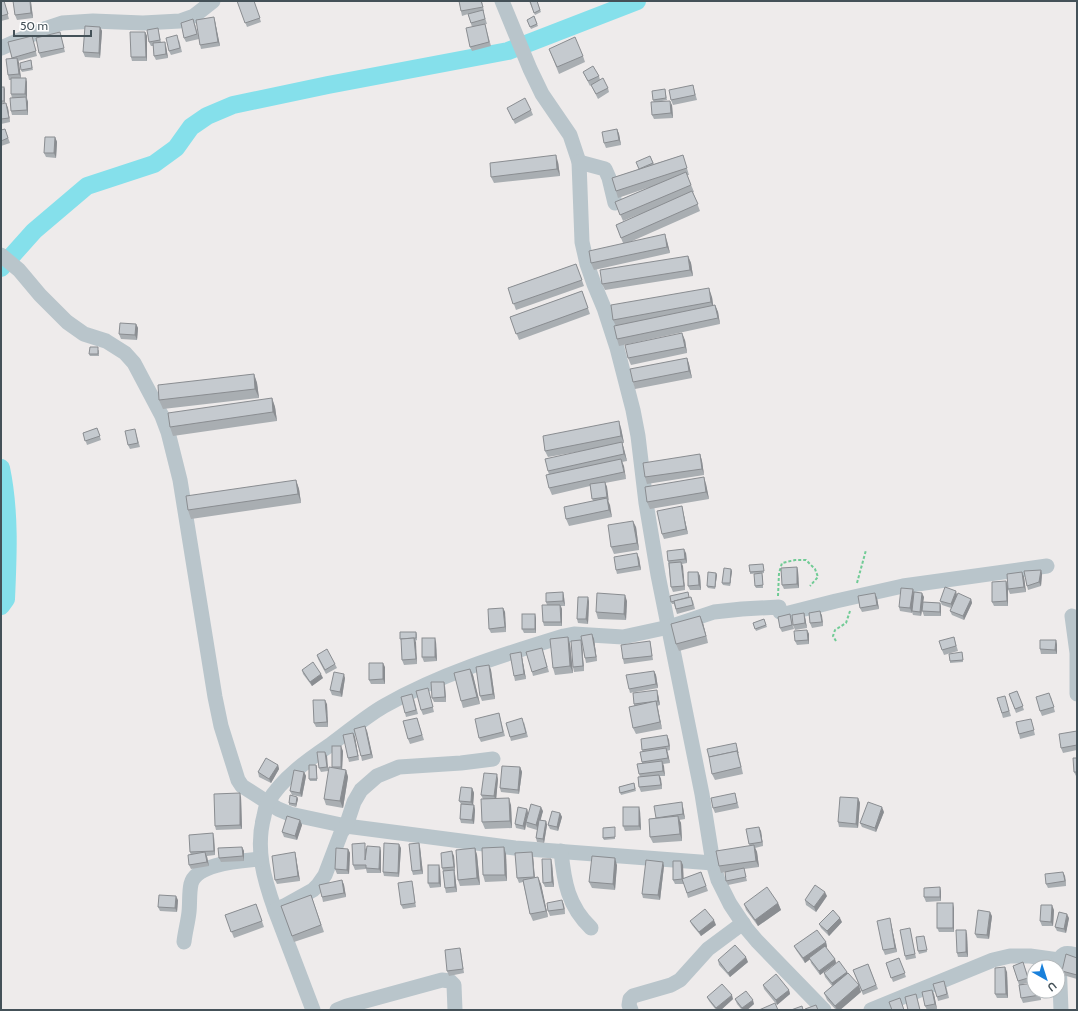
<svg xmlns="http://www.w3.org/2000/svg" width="1078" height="1011" font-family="Cabin,sans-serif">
<rect width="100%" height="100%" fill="#eeebeb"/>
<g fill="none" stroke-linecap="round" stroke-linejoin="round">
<g stroke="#85e0eb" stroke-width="18">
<path d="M1,268L34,231L87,186L154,164L176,148L191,127L207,116L233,105L328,85L508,51L637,1"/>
<path d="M1,468C10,511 8,555 6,599L1,606"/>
</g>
<g stroke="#70cb95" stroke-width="2" stroke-dasharray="3 2" stroke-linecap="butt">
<path d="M857,583L866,550"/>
<path d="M778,596L779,573L782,563L795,560H806L815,569L818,577L810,586"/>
<path d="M836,641L833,636L835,630L846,623L850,611"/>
</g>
<g stroke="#b9c5cb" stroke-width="15">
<path d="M502,1L530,69L542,94L570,135L579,162L582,242L587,264L594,284L604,308L617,348L633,410L638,436L646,503L658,575L702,794L713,863L718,880L730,904L746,928L757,941L824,1010"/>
<path d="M1,48L47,28L62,23L93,21L143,23L180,21L194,16L213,1"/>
<path d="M579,162L605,169L609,178L615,203"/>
<path d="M1,255L19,270L40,295L67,322L84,334L106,341L125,353L134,363L162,416L168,432L180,480L215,697L221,726L238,780L242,786L267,802L278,809L290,814L346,826L515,848L713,863"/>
<path d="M1072,616L1077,653V694"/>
<path d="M561,851C564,882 568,906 591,928"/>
<path d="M275,910C264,879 255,849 264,816C265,811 266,805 268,802C282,778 308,760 330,745C348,732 365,717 384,706C440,674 502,655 564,636L574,634L623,637L669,627L714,612L742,609L779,607L780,612L785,614L836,601L903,586L1047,566"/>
<path d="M184,942C185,932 188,922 189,912C190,903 189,893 191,884C196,863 242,861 260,859"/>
<path d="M313,1010L275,910L286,905L313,890L318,885L325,875L341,833L346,826L354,802L361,790L377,776L399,767L461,763L493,759"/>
<path d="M337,1010L347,1006L442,980L450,981L454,985L455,1010"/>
<path d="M631,1010L629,1005L630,999L633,996L671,985L680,980L708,949L743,923"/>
<path d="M871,1010L993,960L1010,956H1030L1059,960"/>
<path d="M1061,1010L1059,960C1064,951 1068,953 1077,955"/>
</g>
</g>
<g fill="#a9aeb2">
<path d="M1,1L5,5L9,19L1,21Z"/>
<path d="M13,1H31L33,18L17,20L15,15Z"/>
<path d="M237,1H254L261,22L247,27Z"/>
<path d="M459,1H482L484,11H483L487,24H485L491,46L472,51L470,47L472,27L468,14L462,16Z"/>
<path d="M529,1H537L541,12L535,15Z"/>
<path d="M534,16L538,26L531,29L527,20Z"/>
<path d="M215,21L220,46L201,49L199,39L186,42L184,38L195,24L199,38Z"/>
<path d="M100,27L102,31L100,58L85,57L83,52Z"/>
<path d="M60,32L65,52L41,58L39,53Z"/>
<path d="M145,32L147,36V61H132L131,57Z"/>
<path d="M159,33L161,42L166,46L168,58L156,60L154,56L153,46H151L149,42Z"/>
<path d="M32,36L37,56L18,61L21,78L27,82V98L28,102V115H12L11,111L12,98L11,94V80H9L8,75L12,58L8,42Z"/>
<path d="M179,40L182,52L171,55L169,51Z"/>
<path d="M549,49L583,56L585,62L559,74Z"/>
<path d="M31,60L33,70L22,72L21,70Z"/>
<path d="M583,72L599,76L600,80L608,88L609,92L598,99L591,85L590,86Z"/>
<path d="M693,85L697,100L673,105L671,100Z"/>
<path d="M1,87L5,89V103H1Z"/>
<path d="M665,89L667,100L657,102L672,105L673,118L654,119L652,115L654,102L653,100Z"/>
<path d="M1,104L8,108L10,122L1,124Z"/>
<path d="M507,108L531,110L533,115L515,124Z"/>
<path d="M5,129L10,143L1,146V130Z"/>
<path d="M617,129L619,134L621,145L606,148L604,143Z"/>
<path d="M55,137L57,142L56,158L46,157L44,153Z"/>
<path d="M683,155L689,175H687L694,192H693L700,211L630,242L667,241L670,253L594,270L591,263L623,243L616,225L642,213L623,221L615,202L650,187L618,198L612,178L639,169L650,156L654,164Z"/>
<path d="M558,162L560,176L494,183L491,177Z"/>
<path d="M688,256L691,263L693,276L605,290L602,284Z"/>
<path d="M576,264L584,286L516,310L508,288Z"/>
<path d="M582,291L590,314L519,340L510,317Z"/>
<path d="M712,297L713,306L715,305L718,312L720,324L619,346L617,339L616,326L613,320Z"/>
<path d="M136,324L138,328L137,340L121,339L119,334Z"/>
<path d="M685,340L687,353L631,365L628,358Z"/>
<path d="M99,350V356H90L89,354Z"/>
<path d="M687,358L689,364L692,378L635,389L633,382Z"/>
<path d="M254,374L257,383L259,398L163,409L159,400Z"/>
<path d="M272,398L275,407L277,421L173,436L170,427Z"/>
<path d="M97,428L101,440L87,445L83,433Z"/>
<path d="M621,428L624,443H622L624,449L627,461L622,462L626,479L605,483L607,487L608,502L612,517L569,526L566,519L593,501L590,486L552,495L549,488V475L548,471L582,451L548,457L545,451Z"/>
<path d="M136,433L140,447L130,449L128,445Z"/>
<path d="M700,454L702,461L704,475L647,484L645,477Z"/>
<path d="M296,480L299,489L301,503L191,519L188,510Z"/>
<path d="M706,484L709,499L650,509L647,502Z"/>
<path d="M682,506L683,511L688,534L664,539L662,534Z"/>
<path d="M636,527L639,550L614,554L611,547Z"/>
<path d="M686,553L687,563L682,564L685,590L673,592L671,587L668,561Z"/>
<path d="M639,558L641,570L617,574L616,570Z"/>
<path d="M763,564L764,573L750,574V572Z"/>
<path d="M797,567L798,571L799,588L784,589L782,585Z"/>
<path d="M1041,570L1042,574L1041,586L1028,590L1027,586Z"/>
<path d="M732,571L730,586L723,585L722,583Z"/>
<path d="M698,572L700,576L701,590H690L688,586Z"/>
<path d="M1022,572L1024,577L1026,592L1010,594L1008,589Z"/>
<path d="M716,573L717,575L715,589L708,588L707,586Z"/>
<path d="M763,575V588H756L755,586Z"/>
<path d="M1006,581L1008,586V606H994L992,602Z"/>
<path d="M913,589L914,592L924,597L923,602L940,603L941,607V616H924L922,610L921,616L913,615L912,612V613L900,611L899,607Z"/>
<path d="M563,592L564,597L565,606H561L562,609V626H544L543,622L547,605L546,602Z"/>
<path d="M957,595L971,599L972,603L964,620L952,615L950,611L951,608L942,605L940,601Z"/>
<path d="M588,597L589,602L588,624L578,623L577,619Z"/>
<path d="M690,597L693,601L695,609L677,614L674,604H672L671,602Z"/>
<path d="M877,598L879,609L862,612L860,608Z"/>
<path d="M627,601L626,620L598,619L596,612Z"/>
<path d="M503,608L505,612L506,632L491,633L489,629Z"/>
<path d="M820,611L822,616L823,626L812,628L810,623Z"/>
<path d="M804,613L805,617L807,628L795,630L793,625Z"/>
<path d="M535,614L536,619V633H524L522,629Z"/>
<path d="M791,618L794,629L782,632L780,628Z"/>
<path d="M764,619L767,627L756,631L753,623Z"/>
<path d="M703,623L708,643L679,651L676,644Z"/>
<path d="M807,630L809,634V644L797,645L795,641Z"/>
<path d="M416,632L417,634V640L415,641L417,664L404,665L402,660Z"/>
<path d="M568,637L570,644L573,673L555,675L553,668Z"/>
<path d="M954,637L958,651L944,655L942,650Z"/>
<path d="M594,639L597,661L586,663L585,658Z"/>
<path d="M1056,640L1057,645V654H1041L1040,649Z"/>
<path d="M650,641L651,646L653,660L624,664L623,659Z"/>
<path d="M436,642L437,661L424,662L422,657Z"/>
<path d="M582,644L584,671L574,672L573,667Z"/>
<path d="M542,648L549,672L533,676L532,672Z"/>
<path d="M521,652L522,657L526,679L515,681L514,676Z"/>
<path d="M962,652L963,662L950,663V661Z"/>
<path d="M317,655L335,664L337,668L326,674L318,659Z"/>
<path d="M489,665L491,670L495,699L482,701L480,696Z"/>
<path d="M385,667V684H371L369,680Z"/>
<path d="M470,669L473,675L480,704L463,708L461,701Z"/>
<path d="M302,670L323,678L312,686L303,674Z"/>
<path d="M654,671L656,675L658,688L630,693L629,689Z"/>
<path d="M345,678L342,697L332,695L330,690Z"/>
<path d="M445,686L446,702H434L432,698Z"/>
<path d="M1017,691L1024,710L1016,713L1009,694Z"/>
<path d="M429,692L434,712L423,715L421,710Z"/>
<path d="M658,694L660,705L657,706L662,729L636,734L633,728L634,704Z"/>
<path d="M1051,697L1055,712L1042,716L1040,711Z"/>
<path d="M997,698L1006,700L1011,716L1003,718Z"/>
<path d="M414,699L418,714L406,717L405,713Z"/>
<path d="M327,704L328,727H316L314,723Z"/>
<path d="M499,713L505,736L481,742L479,738Z"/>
<path d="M417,718L424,740L410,744L408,739Z"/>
<path d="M1031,719L1035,735L1020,739L1019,734Z"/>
<path d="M524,722L528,737L511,741L510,737Z"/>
<path d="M367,731L373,758L362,761L361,756Z"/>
<path d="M1077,731V750L1063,753L1061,748Z"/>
<path d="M353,733L355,737L359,760L349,762L348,758Z"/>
<path d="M669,740L670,750L667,751L670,763L663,764L665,776H660L661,779L662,789L641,792L639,787L640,777L639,774L642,764V762L643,752L642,750Z"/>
<path d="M737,747L743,774L715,780L712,774Z"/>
<path d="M343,751L342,769L346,770L348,777L343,808L326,805L324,799L333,768L332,767Z"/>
<path d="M327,756L328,771L321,772L319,768Z"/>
<path d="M1077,758V776H1076L1074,772Z"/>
<path d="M278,765L279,769L271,783L259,777L258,772Z"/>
<path d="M316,765L317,767V781H310L309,779Z"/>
<path d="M520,767L522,772L519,794L501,792L500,788Z"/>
<path d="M304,772L306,776L302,797L292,795L290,791Z"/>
<path d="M498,779L496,799L511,805L512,828L485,829L482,822L483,799L481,795Z"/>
<path d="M634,783L636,791L621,795L619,787Z"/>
<path d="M472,788L474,793L473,805H474L475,810L474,824L461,823L460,819L461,804L459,801Z"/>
<path d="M735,793L739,808L715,813L713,808Z"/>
<path d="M241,797L242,829L216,830L215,826Z"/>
<path d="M297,797L298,799L296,807L289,805V803Z"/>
<path d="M858,798L860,803L858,828L839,827L838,822Z"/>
<path d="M683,807L685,819L679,820L681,823L682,841L653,843L650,837L656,818Z"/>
<path d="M527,809L528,813L543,811L540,820L546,821L547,825L544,843L537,842L536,838L537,830L527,827L526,824L525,830L516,828L515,824Z"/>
<path d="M640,811L641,830L625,831L623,826Z"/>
<path d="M884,812L876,832L862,827L860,823Z"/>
<path d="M560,813L562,817L558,831L550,829L548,825Z"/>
<path d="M300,820L302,825L297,840L284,837L282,832Z"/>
<path d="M615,830V839L604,840L603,838Z"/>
<path d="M761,831L763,846L755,848L757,852L759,867L744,869L747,881L728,885L726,881L725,872L721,873L719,866L750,846L749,844Z"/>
<path d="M214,837L215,855L207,856L209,866L191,869L189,865L191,855L190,852Z"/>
<path d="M419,843L420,847L423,874L413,875L412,871Z"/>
<path d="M242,847L244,851V861L221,862L219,858Z"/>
<path d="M366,848L381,851V873H367L366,869L355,870L353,865Z"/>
<path d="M401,848L399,877L384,876L383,872Z"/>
<path d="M475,848L477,855L480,885L460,886L458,880Z"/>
<path d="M348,849L350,853L349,874H337L335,869Z"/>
<path d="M295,852L296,857L300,881L277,884L275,880Z"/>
<path d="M532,852L533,856L535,878L541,884L548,917L533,921L530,914L523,882L519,883L517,878Z"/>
<path d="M506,854L507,881L485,882L483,875Z"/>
<path d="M454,856L455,871H454L455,874L457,892L446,893L445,888L443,871L442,868Z"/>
<path d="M681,861L683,865V879L701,872L708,891L688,898L684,884H675L673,880Z"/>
<path d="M552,863L554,887H545L543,883Z"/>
<path d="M617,865L615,890L592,888L589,882Z"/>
<path d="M664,866L660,900L643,898L642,894Z"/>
<path d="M440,869L441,887L430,888L428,883Z"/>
<path d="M1065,876L1066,886L1048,888L1046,884Z"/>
<path d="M342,880L344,885L346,897L323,902L322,897Z"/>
<path d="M413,886L416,907L403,909L401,905Z"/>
<path d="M940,887L941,892V901L926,902L924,897Z"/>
<path d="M311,895L324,932L294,942L281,906Z"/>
<path d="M827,896L816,912L806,905L805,900Z"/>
<path d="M178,900L177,912L160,911L158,907Z"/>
<path d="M778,903L781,910L758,926L746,910L744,904Z"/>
<path d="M256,904L264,927L234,938L225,915Z"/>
<path d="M564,905L565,914L550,916L548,911Z"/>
<path d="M954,908V932H939L937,928Z"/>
<path d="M1054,910L1053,926H1042L1040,921Z"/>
<path d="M992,916L989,939L977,938L975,934Z"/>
<path d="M1069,918L1066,933L1057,931L1055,927Z"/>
<path d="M690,921L716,925L701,936L692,925Z"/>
<path d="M842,922L829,936L821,928L819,924Z"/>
<path d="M891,923L897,952L885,955L883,950Z"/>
<path d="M911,933L916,958L906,960L905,956Z"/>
<path d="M967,934L968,957H958L957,953Z"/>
<path d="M924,936L927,952L919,954L918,951Z"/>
<path d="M826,942L827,947L826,948L835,959L836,963L820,975L811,963L810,959L805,963L796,950L794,946Z"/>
<path d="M460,948L461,952L464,973L449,976L447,971Z"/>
<path d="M899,958L906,977L893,982L886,963Z"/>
<path d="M1077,958V979L1063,975L1062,971Z"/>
<path d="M718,960L748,962L730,977L719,965Z"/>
<path d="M1023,962L1030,982L1023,984L1034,991H1040L1041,1000L1023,1003L1021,998L1019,985L1013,966Z"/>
<path d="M868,964L878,989L863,995L853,970Z"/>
<path d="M847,972L861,992L840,1010H836L827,1000L824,993L832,986L825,977L824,973Z"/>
<path d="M1007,972L1008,998H997L995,994Z"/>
<path d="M763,985L789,990L790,994L777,1005L764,989Z"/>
<path d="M946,985L949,998L938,1001L937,997Z"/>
<path d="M934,994L937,1009L931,1010H927L925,1006Z"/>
<path d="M707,997L733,999L721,1010H716L709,1001Z"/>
<path d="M735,999L754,1004L747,1010H742L737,1004Z"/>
</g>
<g fill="#8a8d91">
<path d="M30,1H31V3L33,18L31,13Z"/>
<path d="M214,17L215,21L220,46L218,42Z"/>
<path d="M100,27L102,31L100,58L99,53Z"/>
<path d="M145,32L147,36V61L146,57Z"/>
<path d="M165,42L166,46L168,58L166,54Z"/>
<path d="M17,58L19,62L21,78L19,74Z"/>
<path d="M26,78L27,82V98L25,94Z"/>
<path d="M4,87L5,89V103L4,101Z"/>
<path d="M26,97L28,102V115L27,110Z"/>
<path d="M670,101L672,105L673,118L671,113Z"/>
<path d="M6,103L8,108L10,122L9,118Z"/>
<path d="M617,129L619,134L621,145L619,140Z"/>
<path d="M55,137L57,142L56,158L54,153Z"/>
<path d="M556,155L558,162L560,176L557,169Z"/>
<path d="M665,234L667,241L670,253L667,247Z"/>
<path d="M688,256L691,263L693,276L690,270Z"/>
<path d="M709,288L712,297L714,311L711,302Z"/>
<path d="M715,305L718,312L720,324L718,318Z"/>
<path d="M136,324L138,328L137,340L135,335Z"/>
<path d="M682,333L685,340L687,353L685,347Z"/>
<path d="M687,358L689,364L692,378L689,371Z"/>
<path d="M254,374L257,383L259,398L255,389Z"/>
<path d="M272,398L275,407L277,421L273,412Z"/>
<path d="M619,421L621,428L624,443L621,436Z"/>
<path d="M622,442L624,449L627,461L624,454Z"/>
<path d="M700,454L702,461L704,475L702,469Z"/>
<path d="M621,459L624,466L626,479L624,472Z"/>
<path d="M704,477L706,484L709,499L706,492Z"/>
<path d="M296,480L299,489L301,503L298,494Z"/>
<path d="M605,482L607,487L609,502L607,497Z"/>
<path d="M607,498L610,505L612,517L609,510Z"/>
<path d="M682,506L683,511L688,534L686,529Z"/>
<path d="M633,521L636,527L639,550L637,543Z"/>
<path d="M684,549L686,553L687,563L685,559Z"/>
<path d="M637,553L639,558L641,570L639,566Z"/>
<path d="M681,562L683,566L685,590L684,586Z"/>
<path d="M797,567L798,571L799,588L797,584Z"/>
<path d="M731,569L732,571L730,586V583Z"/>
<path d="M1041,570L1042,574L1041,586L1039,582Z"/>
<path d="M698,572L700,576L701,590L699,585Z"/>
<path d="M1022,572L1024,577L1026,592L1024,587Z"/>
<path d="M716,573L717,575L715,589V587Z"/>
<path d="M1006,581L1008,586V606L1007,601Z"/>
<path d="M913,589L914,594L912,611V613L910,608Z"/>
<path d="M956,591L957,595L953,609L951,604Z"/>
<path d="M563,592L564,597L565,606L563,601Z"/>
<path d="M875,593L877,598L879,609L877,605Z"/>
<path d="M922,593L924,597L921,616L920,612Z"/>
<path d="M625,595L627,601L626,620L624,614Z"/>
<path d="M588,597L589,602L588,624L586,619Z"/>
<path d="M971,599L972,603L964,620L963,616Z"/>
<path d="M940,603L941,607V616L940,612Z"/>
<path d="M560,605L562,609V626L561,622Z"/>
<path d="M503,608L505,612L506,632L505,627Z"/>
<path d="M820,611L822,616L823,626L822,622Z"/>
<path d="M804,613L805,617L807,628L805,623Z"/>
<path d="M535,614L536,619V633L535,629Z"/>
<path d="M700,616L703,623L708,643L706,636Z"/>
<path d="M807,630L809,634V644L808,640Z"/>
<path d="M592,634L594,639L597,661L596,657Z"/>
<path d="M568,637L570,644L573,673L570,666Z"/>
<path d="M414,638L416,642L417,664L416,659Z"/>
<path d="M435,638L436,642L437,661L435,657Z"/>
<path d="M581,640L582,644L584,671L583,666Z"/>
<path d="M1056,640L1057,645V654L1055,650Z"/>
<path d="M521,652L522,657L526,679L524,674Z"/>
<path d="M383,663L385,667V684L383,679Z"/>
<path d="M489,665L491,670L495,699L493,694Z"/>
<path d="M470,669L473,675L480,704L477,697Z"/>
<path d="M654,671L656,675L658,688L656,684Z"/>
<path d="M321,674L323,678L312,686L310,682Z"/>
<path d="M344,674L345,678L342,697L340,692Z"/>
<path d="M444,682L445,686L446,702L445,697Z"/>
<path d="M657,690L658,694L660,705L658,701Z"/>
<path d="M325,700L327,704L328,727L327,722Z"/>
<path d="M656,701L658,708L662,729L660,722Z"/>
<path d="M365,726L367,731L373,758L371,754Z"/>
<path d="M353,733L355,737L359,760L358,756Z"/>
<path d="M667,735L669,740L670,750L669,746Z"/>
<path d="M341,746L343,751L342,771L341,767Z"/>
<path d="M666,748L668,753L670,763L668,758Z"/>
<path d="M325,752L327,756L328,771L327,767Z"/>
<path d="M662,761L664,766L665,776L663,771Z"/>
<path d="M278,765L279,769L271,783L269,779Z"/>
<path d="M316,765L317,767V781V779Z"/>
<path d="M520,767L522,772L519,794L518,790Z"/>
<path d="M346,770L348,777L343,808L340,801Z"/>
<path d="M304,772L306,776L302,797L300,793Z"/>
<path d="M497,774L498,779L496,801L494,796Z"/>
<path d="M659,775L661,779L662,789L661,785Z"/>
<path d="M472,788L474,793L473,806L471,802Z"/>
<path d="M240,793L241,797L242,829L240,825Z"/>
<path d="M297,797L298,799L296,807V804Z"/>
<path d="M509,798L511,805L512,828L510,821Z"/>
<path d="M858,798L860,803L858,828L856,824Z"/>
<path d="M682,802L683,807L685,819L683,814Z"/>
<path d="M474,805L475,810L474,824L472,820Z"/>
<path d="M541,807L543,811L538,830L536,825Z"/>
<path d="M639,807L640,811L641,830L639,826Z"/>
<path d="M882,807L884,812L876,832L875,828Z"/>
<path d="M527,809L528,813L526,822V824L525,830L523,826Z"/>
<path d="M560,813L562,817L558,831L557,827Z"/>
<path d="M678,816L681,823L682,841L680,834Z"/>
<path d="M300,820L302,825L297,840L295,836Z"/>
<path d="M546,821L547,825L544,843L543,839Z"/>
<path d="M759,827L761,831L763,846L762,842Z"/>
<path d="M213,833L214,837L215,855L214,851Z"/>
<path d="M419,843L420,847L423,874L421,870Z"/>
<path d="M399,844L401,848L399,877L398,873Z"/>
<path d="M754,845L757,852L759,867L756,861Z"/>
<path d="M242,847L244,851V861L243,856Z"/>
<path d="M380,847L381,851V873L379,869Z"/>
<path d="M504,847L506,854L507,881L505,875Z"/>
<path d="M475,848L477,855L480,885L477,878Z"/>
<path d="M348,849L350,853L349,874L347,870Z"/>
<path d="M452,851L454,856L455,871L454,867Z"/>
<path d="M205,852L207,857L209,866L207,862Z"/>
<path d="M295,852L296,857L300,881L298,876Z"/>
<path d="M532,852L533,856L535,881L534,877Z"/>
<path d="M615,858L617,865L615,890L613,884Z"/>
<path d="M551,859L552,863L554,887L552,882Z"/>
<path d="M681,861L683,865L684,884L682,879Z"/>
<path d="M663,862L664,866L660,900L658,895Z"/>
<path d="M439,865L440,869L441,887L439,883Z"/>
<path d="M454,870L455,874L457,892L455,887Z"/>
<path d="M1063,872L1065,876L1066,886L1065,881Z"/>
<path d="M538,877L541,884L548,917L546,911Z"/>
<path d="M342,880L344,885L346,897L344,893Z"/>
<path d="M940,887L941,892V901L940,897Z"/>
<path d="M825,892L827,896L816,912L814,907Z"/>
<path d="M176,896L178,900L177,912L175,908Z"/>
<path d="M562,900L564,905L565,914L564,909Z"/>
<path d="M778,903L781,910L758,926L755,920Z"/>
<path d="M953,903L954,908V932L953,928Z"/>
<path d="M1052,905L1054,910L1053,926L1051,922Z"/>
<path d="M990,912L992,916L989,939L987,935Z"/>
<path d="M1067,914L1069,918L1066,933L1064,929Z"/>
<path d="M840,918L842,922L829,936L827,931Z"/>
<path d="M890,918L891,923L897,952L895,948Z"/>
<path d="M714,920L716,925L701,936L699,932Z"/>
<path d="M966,930L967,934L968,957L966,952Z"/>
<path d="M826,942L827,947L805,963L803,958Z"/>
<path d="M746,957L748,962L730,977L728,973Z"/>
<path d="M835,959L836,963L820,975L819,971Z"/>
<path d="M1005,967L1007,972L1008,998L1006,994Z"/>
<path d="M847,972L849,976L833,988L832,983Z"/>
<path d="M859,985L861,992L840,1010H837L835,1006Z"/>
<path d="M789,990L790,994L777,1005L776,1000Z"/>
<path d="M932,990L934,994L937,1009L935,1004Z"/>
<path d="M1039,991H1040L1041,1000L1040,995Z"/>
<path d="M732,995L733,999L721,1010H717L716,1008Z"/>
<path d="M753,1000L754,1004L747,1010H743L742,1008Z"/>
</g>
<g fill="#c5cacf" stroke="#8a8d91">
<path d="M1,1H4L8,14L1,16Z"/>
<path d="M13,1H30L31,13L15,15Z"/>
<path d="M237,1H254L260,18L245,23Z"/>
<path d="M459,1H481L483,7L461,11Z"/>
<path d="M530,1H537L540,10L534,13Z"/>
<path d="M483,10L485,19L471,23L468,14Z"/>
<path d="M534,16L537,24L530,27L527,20Z"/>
<path d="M214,17L218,42L200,45L196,20Z"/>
<path d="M193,19L197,34L184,38L181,23Z"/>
<path d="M485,24L489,42L470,47L466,28Z"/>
<path d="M85,26L100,27L99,53L83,52Z"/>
<path d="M158,28L160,40L149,42L147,30Z"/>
<path d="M60,32L64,48L39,53L36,38Z"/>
<path d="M130,32H145L146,57H131Z"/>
<path d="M177,35L180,48L169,51L166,38Z"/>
<path d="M32,36L36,51L12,58L8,42Z"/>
<path d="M575,37L583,56L557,67L549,49Z"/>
<path d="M165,42L166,54L154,56L153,43Z"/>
<path d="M17,58L19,74L8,75L6,59Z"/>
<path d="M31,60L32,68L21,70L20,63Z"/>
<path d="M593,66L599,76L588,81L583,72Z"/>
<path d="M11,78H26L25,94H11Z"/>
<path d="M603,78L608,88L596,94L591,85Z"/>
<path d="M693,85L695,95L671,100L669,90Z"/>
<rect x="1" y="87" width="3" height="14"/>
<path d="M665,89L666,98L653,100L652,91Z"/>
<path d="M26,97L27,110L11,111L10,98Z"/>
<path d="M525,98L531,110L513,120L507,108Z"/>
<path d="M670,101L671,113L652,115L651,102Z"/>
<path d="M6,103L9,118L1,119V104Z"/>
<path d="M5,129L8,138L1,141V130Z"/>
<path d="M617,129L619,140L604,143L602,132Z"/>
<path d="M45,137H55L54,153H44Z"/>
<path d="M556,155L557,169L491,177L490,163Z"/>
<path d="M683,155L687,168L616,191L612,178Z"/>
<path d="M650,156L653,163L639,169L636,162Z"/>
<path d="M686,172L691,185L620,215L615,202Z"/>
<path d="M692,191L698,204L621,238L616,225Z"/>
<path d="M665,234L667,247L591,263L589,251Z"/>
<path d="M688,256L690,270L602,284L600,270Z"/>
<path d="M576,264L582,280L513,304L508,288Z"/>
<path d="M709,288L711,302L613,320L611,305Z"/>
<path d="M582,291L588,308L516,334L510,317Z"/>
<path d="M715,305L718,318L617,339L614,326Z"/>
<path d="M120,323L136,324L135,335L119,334Z"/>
<path d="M682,333L685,347L628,358L625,345Z"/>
<path d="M90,347H98V354H89Z"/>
<path d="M687,358L689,371L633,382L630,369Z"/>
<path d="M254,374L255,389L159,400L158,385Z"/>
<path d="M272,398L273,412L170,427L168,413Z"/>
<path d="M619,421L621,436L545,451L543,436Z"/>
<path d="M97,428L100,436L85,441L83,433Z"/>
<path d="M135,429L138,443L128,445L125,431Z"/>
<path d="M622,442L624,454L548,471L545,459Z"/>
<path d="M700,454L702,469L645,477L643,463Z"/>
<path d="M621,459L624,472L549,488L546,475Z"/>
<path d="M704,477L706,492L647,502L645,487Z"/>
<path d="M296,480L298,494L188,510L186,496Z"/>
<path d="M605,482L607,497L592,499L590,484Z"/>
<path d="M607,498L609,510L566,519L564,507Z"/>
<path d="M682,506L686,529L662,534L657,511Z"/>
<path d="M633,521L637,543L611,547L608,525Z"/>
<path d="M684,549L685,559L668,561L667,551Z"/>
<path d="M637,553L639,566L616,570L614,557Z"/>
<path d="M681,562L684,586L671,587L669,563Z"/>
<path d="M763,564L764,571L750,572L749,565Z"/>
<path d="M797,567V584L782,585L781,568Z"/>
<path d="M724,568L731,569L730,583H722Z"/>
<path d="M1041,570L1039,582L1027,586L1024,571Z"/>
<path d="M688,572H698L699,585L688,586Z"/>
<path d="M708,572L716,573L715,587L707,586Z"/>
<path d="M1022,572L1024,587L1008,589L1007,574Z"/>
<path d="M762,573L763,585L755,586L754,574Z"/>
<path d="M1006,581L1007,601L992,602V582Z"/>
<path d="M945,587L956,591L951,604L940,601Z"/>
<path d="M901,588L913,589L910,608L899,607Z"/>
<path d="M563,592V601L546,602V593Z"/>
<path d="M688,592L689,597L671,602L670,596Z"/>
<path d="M914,592L922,593L920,612L912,611Z"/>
<path d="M597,593L625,595L624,614L596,612Z"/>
<path d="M875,593L877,605L860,608L858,596Z"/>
<path d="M958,593L971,599L963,616L950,611Z"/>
<path d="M578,597H588L586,619H577Z"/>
<path d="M691,597L693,605L676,609L674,601Z"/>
<path d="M923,602L940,603V612L922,611Z"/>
<path d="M542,605H560L561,622H543Z"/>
<path d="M503,608L505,627L489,629L488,609Z"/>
<path d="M820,611L822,622L810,623L809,613Z"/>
<path d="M804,613L805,623L793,625L792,615Z"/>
<rect x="522" y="614" width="13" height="15"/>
<path d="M790,614L792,625L780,628L778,617Z"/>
<path d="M700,616L706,636L676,644L671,624Z"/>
<path d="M764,619L766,625L755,629L753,623Z"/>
<path d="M807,630L808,640L795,641L794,631Z"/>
<path d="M400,632H416V638H414L400,639Z"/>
<path d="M592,634L596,657L585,658L581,636Z"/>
<path d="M568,637L570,666L553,668L550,639Z"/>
<path d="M954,637L956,646L942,650L939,641Z"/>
<path d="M414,638L416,659L402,660L401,639Z"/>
<rect x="422" y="638" width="13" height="19"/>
<path d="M581,640L583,666L573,667L571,641Z"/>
<path d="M1040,640H1056L1055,650L1040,649Z"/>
<path d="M650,641L652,656L623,659L621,645Z"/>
<path d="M542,648L547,667L532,672L526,652Z"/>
<path d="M327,649L335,664L325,670L317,655Z"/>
<path d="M521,652L524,674L514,676L510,654Z"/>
<path d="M962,652L963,660L950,661L949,654Z"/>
<path d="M313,662L321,674L310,682L302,670Z"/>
<path d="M369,663H383V679L369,680Z"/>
<path d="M489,665L493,694L480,696L476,667Z"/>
<path d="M470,669L477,697L461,701L454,673Z"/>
<path d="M654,671L656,684L629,689L626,675Z"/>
<path d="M334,672L344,674L340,692L330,690Z"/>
<path d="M431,682H444L445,697L432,698Z"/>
<path d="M428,688L433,707L421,710L416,691Z"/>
<path d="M657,690L658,701L634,704L633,693Z"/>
<path d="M1017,691L1023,706L1015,709L1009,694Z"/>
<path d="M1049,693L1054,707L1040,711L1036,697Z"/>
<path d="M412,694L416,710L405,713L401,697Z"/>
<path d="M1005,696L1009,711L1002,713L997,698Z"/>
<path d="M313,700H325L327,722L314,723Z"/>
<path d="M656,701L660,722L633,728L629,707Z"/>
<path d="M499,713L503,732L479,738L475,719Z"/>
<path d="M417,718L422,735L408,739L403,721Z"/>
<path d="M522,718L526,733L510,737L506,723Z"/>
<path d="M1031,719L1034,730L1019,734L1016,722Z"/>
<path d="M365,726L371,754L361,756L354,729Z"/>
<path d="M1077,731V745L1061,748L1059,734Z"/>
<path d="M353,733L358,756L348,758L343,735Z"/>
<path d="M667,735L669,746L642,750L641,739Z"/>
<path d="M736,743L738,753L737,751L709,757L707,749Z"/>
<rect x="332" y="746" width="9" height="21"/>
<path d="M666,748L668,758L642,762L640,752Z"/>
<path d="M737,751L741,767L712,774L709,757Z"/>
<path d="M317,752H325L327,767L319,768Z"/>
<path d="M266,758L278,765L269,779L258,772Z"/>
<path d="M1073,758H1077V772H1074Z"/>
<path d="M662,761L663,771L639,774L637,764Z"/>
<path d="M309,765H316L317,779H309Z"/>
<path d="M502,766L520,767L518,790L500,788Z"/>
<path d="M329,767L346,770L340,801L324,799Z"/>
<path d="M294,770L304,772L300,793L290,791Z"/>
<path d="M484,773L497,774L494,796L481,795Z"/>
<path d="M659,775L661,785L639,787L638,777Z"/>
<path d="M634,783L635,789L620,793L619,787Z"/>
<path d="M461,787L472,788L471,802L459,801Z"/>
<path d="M240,793V825L215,826L214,794Z"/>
<path d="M735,793L737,803L713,808L711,798Z"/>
<path d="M290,795L297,797L296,804L289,803Z"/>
<path d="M840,797L858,798L856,824L838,822Z"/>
<path d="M509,798L510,821L482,822L481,799Z"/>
<path d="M682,802L683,814L656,818L654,806Z"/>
<path d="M868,802L882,807L875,828L860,823Z"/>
<path d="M461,804L474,805L472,820L460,819Z"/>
<path d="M531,804L541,807L536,825L526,822Z"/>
<path d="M518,807L527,809L523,826L515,824Z"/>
<rect x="623" y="807" width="16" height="19"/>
<path d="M552,811L560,813L557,827L548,825Z"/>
<path d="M287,816L300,820L295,836L282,832Z"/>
<path d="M678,816L680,834L650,837L649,819Z"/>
<path d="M539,820L546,821L543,839L536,838Z"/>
<path d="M615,827V837L603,838V828Z"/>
<path d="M759,827L762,842L749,844L746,829Z"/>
<path d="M213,833L214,851L190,852L189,835Z"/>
<path d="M365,843V860L367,846L380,847L379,869L366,868V865H353L352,844Z"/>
<path d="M384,843L399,844L398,873L383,872Z"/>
<path d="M419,843L421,870L412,871L409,844Z"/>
<path d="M754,845L756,861L719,866L716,851Z"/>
<path d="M242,847L243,856L219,858L218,848Z"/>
<path d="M504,847L505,875H483L482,848Z"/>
<path d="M336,848L348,849L347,870L335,869Z"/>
<path d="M475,848L477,878L458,880L456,850Z"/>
<path d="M452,851L454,867L442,868L441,853Z"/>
<path d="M205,852L207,862L189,865L188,855Z"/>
<path d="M295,852L298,876L275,880L272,856Z"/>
<path d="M532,852L534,877L517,878L515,853Z"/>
<path d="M592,856L615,858L613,884L589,882Z"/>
<path d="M542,859H551L552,882L543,883Z"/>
<path d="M646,860L663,862L658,895L642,894Z"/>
<path d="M673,861H681L682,879L673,880Z"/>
<rect x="428" y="865" width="11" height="18"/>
<path d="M744,868L746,877L726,881L725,872Z"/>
<path d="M454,870L455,887L445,888L443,871Z"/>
<path d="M701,872L706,886L687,893L682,879Z"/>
<path d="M1063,872L1065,881L1046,884L1045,874Z"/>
<path d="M538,877L546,911L530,914L523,880Z"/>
<path d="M342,880L344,893L322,897L319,885Z"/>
<path d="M412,881L415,903L401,905L398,883Z"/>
<path d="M815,885L825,892L814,907L805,900Z"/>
<path d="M767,887L778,903L755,920L744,904Z"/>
<path d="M940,887V897H924V888Z"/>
<path d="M159,895L176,896L175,908L158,907Z"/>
<path d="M311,895L321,925L292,936L281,906Z"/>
<path d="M562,900L564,909L548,911L547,903Z"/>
<rect x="937" y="903" width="16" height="25"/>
<path d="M256,904L262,921L231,932L225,915Z"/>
<path d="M1041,905H1052L1051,922L1040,921Z"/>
<path d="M705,909L714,920L699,932L690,921Z"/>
<path d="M833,910L840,918L827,931L819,924Z"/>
<path d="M978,910L990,912L987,935L975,934Z"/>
<path d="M1059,912L1067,914L1064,929L1055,927Z"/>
<path d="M890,918L895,948L883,950L877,921Z"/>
<path d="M910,928L915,954L905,956L900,930Z"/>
<path d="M817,930L826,942L803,958L794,946Z"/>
<path d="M956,930H966V952L957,953Z"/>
<path d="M924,936L927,950L918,951L916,937Z"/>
<path d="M735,945L746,957L728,973L718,960Z"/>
<path d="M825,946L835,959L819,971L809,958Z"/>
<path d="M460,948L463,969L447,971L445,950Z"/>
<path d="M1066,954L1077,958V975L1062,971Z"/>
<path d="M899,958L905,973L891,978L886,963Z"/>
<path d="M839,961L847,972L832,983L824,973Z"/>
<path d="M1023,962L1028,978L1018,981L1013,966Z"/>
<path d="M868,964L876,985L862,991L853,970Z"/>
<path d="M1005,967L1006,994H995V968Z"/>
<path d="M848,973L859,985L835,1006L824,993Z"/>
<path d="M776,974L789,990L776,1000L763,985Z"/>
<path d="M944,981L947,994L937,997L933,984Z"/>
<path d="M1034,983V991H1039L1040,995L1021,998L1019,985Z"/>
<path d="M722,984L732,995L716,1008L707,997Z"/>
<path d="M932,990L935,1004L925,1006L922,992Z"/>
<path d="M746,991L753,1000L742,1008L735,999Z"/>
<path d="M916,994L920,1010H908L905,997Z"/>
<path d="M900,998L904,1010H892L889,1002Z"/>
<path d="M775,1003L778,1010H759Z"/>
<path d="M816,1005L818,1010H805V1009Z"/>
<path d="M802,1006L803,1010H791Z"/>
</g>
<rect width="1078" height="1011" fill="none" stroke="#445158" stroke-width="4"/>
<g transform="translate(1046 979) rotate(141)"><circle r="19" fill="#ffffff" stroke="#b4b9bc"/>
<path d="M0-3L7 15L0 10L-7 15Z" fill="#1980db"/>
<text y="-6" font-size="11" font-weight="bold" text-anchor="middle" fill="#445158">U</text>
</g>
<path d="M14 30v6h77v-6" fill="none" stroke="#445158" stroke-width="2"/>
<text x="20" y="30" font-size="12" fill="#445158" stroke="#ffffff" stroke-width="3" paint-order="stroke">50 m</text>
</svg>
